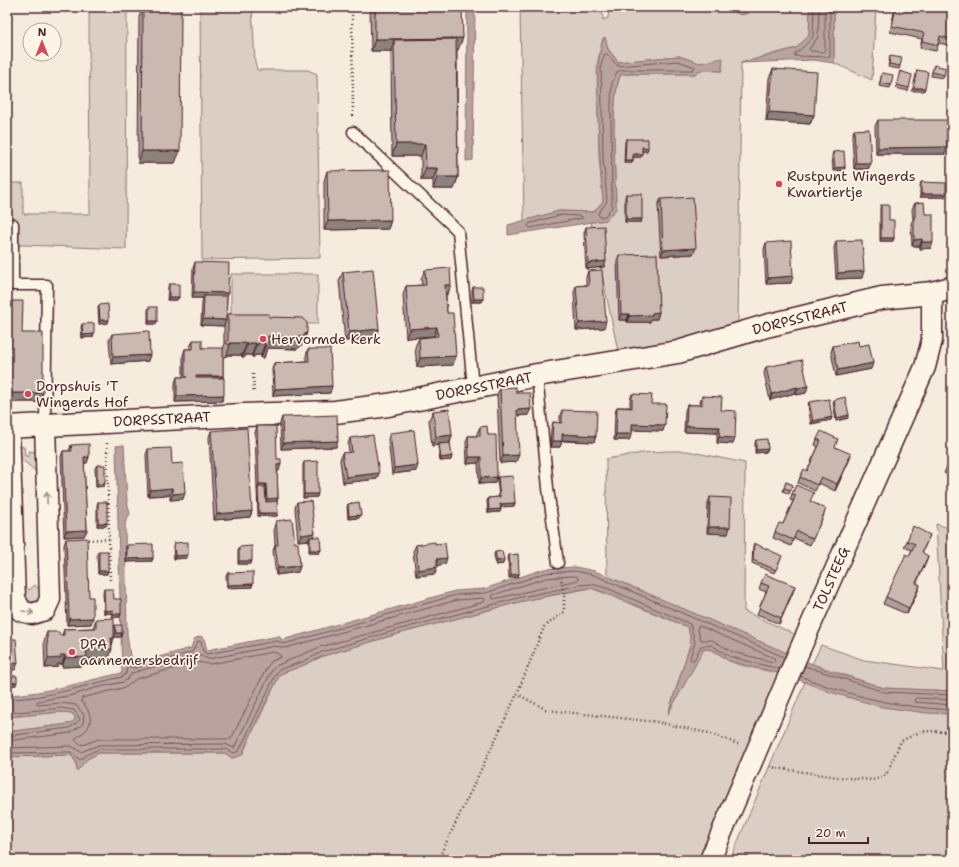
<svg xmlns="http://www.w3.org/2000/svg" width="959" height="867" font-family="'Shantell Sans',sans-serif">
<rect width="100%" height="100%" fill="#f5ecde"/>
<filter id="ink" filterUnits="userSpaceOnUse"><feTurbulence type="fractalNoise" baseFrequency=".025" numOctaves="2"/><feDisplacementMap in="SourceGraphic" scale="8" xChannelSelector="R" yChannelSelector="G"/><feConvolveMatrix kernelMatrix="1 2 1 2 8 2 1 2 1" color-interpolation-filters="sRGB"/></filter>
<g filter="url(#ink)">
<g fill="#dbcec4" stroke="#927678">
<path d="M89,7H127L126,249L23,245L7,246V183H23V214H90Z"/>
<path d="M200,7H252L255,62L257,70H308L317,74L320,258L202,260Z"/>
<path d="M520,7H602L603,20L608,18L609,7H731V10L748,12V7H810L809,36L796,48L741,63L738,331L619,356L591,222L606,220L616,209C616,179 609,98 621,74H695L700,70L721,71L679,56L618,62L608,49L605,38H603L597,65L599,157L603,201L594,212L559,211L524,221Z"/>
<path d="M834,7H876L872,80L834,63Z"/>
<path d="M231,274H318V324L231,323Z"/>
<path d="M14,446L24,447L25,456H29V451L35,452V449H38L39,474L14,453Z"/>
<path d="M666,451H687L745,463L744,611L803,638L795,657L607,576L606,459L642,453Z"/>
<path d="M936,524L952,529V691L884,688L812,664L821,645L864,660L944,671Z"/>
<path d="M19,581L29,590L35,585L43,593L40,598L33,602L24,599Z"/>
<path d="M591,588L688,627L691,642L669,711L704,649C715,649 720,656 729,661C742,667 771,671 787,675L753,753L740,763L698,860H7V757L71,755L76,762L77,771L87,759L99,753H225L232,758L242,755L280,674L304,665L323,656L394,635L523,601Z"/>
<path d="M805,682C852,701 901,712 952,714V860H730Z"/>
<path d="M61,712L72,713L76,719L69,724L7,732V717Z"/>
</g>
<g fill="#b8a39e" stroke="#8c6e70">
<path d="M467,7H475L473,160L466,161Z"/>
<path d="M731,7H748V13L741,15L731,10Z"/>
<path d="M810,7H834V63L814,60L741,63L796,48L809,36Z"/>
<path d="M605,37L608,49L618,62L679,56L700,63L723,58L722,71L700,70L695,74H621C609,97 616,179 616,209L606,220L508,235V225L559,211L594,212L603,201C601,175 591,52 605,37Z"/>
<path d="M124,445L127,501L130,514L126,520L125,526L127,634L131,663L134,664L191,648L194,639L201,636L204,639L207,650L279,636L282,640L455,591L484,589L544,569L575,567L595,571L829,671L884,688L952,691V714L927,713L882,707L830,692L787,675L729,661L719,653L710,649H704L668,714L691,642L688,627L607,593L591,588L581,589L523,601L394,635L323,656L304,665L280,674L249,737L242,755L232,758L225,753H99L87,759L77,771L76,762L71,755L7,757V732L69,724L76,719L72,713L61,712L7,717V695C47,694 83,681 122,673L116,446Z"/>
</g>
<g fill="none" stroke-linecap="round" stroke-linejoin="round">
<g stroke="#765459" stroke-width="1">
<path d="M814,7L813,37L799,51L795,53V56L830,57V7"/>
<path d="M819,7L818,37L809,49L811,51L823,52L825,50V7"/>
<path d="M607,54L618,66L678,61L695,67L693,70H621L617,72L612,83L611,108L612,207L605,216L600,217L598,214L607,201L603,157L601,66L604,55Z"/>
<path d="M560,215L581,216L583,218L530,228L528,226L529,224Z"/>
<path d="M574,576L578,577V580L494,599L492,598L493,595L546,578Z"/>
<path d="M700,626L774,658L775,661L773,662L733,652L712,640H701L697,628Z"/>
<path d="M274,652L280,655L281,657L272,661L267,667L231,739H99L82,745L75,740C76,737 80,735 84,732C95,723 90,710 81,701L82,698L126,687L136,679L197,662L210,664Z"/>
<path d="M805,666L884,692L952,695"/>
<path d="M800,676C851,697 898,707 952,710"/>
<path d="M7,699C47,699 84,685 122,677L126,674L127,666L135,668L192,652L198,641L201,642L203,651L207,654L277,641L284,644L456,595L486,593L545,573L575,571L594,575L784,657"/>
<path d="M952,700L916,698L914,700L915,702L952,705"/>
<path d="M7,713L61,708L74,710L80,719L78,722L69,728L7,736"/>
<path d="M7,741L70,733L83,724L84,715L76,705L61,703L38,705L36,703L38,701L73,695L95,688L123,682L128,679L132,673L198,654L208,659L275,646L285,648L457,600L483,598L485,599L484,602L320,647L276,666L272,670L234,748L225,744L99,745L81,752L71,746L7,748"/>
<path d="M7,753L71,752L80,760L86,755L99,749H225L234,753L239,751L278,670L302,662L322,652L393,631L522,597L580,585L592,584L609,589L690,624L695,642L690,658L691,660H694L701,646L711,645L731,657L780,669"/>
</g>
<g stroke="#4a1f2b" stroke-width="13">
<g id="lane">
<path d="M353,132L458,231L473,387"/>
<path d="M13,224V285H47L45,424"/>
<path d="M537,375L548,488L558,563"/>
</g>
</g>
<g stroke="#4a1f2b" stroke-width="23">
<g id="street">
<path d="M9,427L15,598L21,611L32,614L45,610L50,599L45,424"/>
<path d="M710,860L797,656L925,367L932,340V293"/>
</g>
</g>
<g stroke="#4a1f2b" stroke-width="25">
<path id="secondary" d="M7,427L243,415L335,412L388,405L537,375L678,352L766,326L882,298L932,293L952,288"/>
</g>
<g stroke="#4a1f2b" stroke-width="2.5" stroke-dasharray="1 3" stroke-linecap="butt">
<path d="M352,7L353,118"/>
<path d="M253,374L254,394"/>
<path d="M107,443L110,582"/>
<path d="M84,540L109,539"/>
<path d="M517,694L547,710L657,722L708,733L738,744"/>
<path d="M770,767L837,777L873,780L886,775L901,741L922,731L952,732"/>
<path d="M285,856L294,860"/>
<path d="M438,860L517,694L544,627L564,612V596L561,578"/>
</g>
<use href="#lane" stroke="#fcf5e5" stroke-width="10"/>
<use href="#street" stroke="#fcf5e5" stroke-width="20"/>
<use href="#secondary" stroke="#fcf5e5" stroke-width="22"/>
</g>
<g fill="#ae9f98" stroke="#4a1f2b">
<path d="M143,7H181L175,163H138L139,17Z"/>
<path d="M370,7H462L458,50H457L458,177L454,189H433V180H421V156H392L391,51H371Z"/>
<path d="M895,7H940L952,10V46L939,43L936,51L920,48L922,39L890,32Z"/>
<path d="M890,56L900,66L899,69L888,67Z"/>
<path d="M934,65L944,75L943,78L931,76Z"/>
<path d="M773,69L814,115L810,124L766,121L769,78Z"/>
<path d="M900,71L909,88L908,91L896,88Z"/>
<path d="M882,73L891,85L890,88L879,86Z"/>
<path d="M878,120L945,154H876L875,126Z"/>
<path d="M854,130L871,163L868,169H854L852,136Z"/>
<path d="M626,139L647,151H642L641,157H633V160L632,163H624L625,142Z"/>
<path d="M833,152L845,167L844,170L833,171L832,156Z"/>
<path d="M327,171L391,220L388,229L324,230V181Z"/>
<path d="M952,177V188H950V180Z"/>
<path d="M921,182L945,197H920V186Z"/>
<path d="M626,194L641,222H625V197Z"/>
<path d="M661,199L693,254L661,256L658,205Z"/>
<path d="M915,203L925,214L931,248L920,249V246H912L911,223L913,220L912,209Z"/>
<path d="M881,205L889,220L894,238L893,241H880V208Z"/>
<path d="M586,227L604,267L586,269L584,233Z"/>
<path d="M836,241L862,278L836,279L834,248Z"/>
<path d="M766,243L791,283L766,284L764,249Z"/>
<path d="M619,255L659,312L657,319H651L650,322H627V320H619L617,261Z"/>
<path d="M195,262L228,293L227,296L226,319L228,314L269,317L307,332L303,344L297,349L267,348L264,358H261V355H255L254,357H252V355H245V357H242V355H227L226,357L223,356V378L222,401L175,402V383L177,377H183V355L185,349H190V347L193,340L202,348L223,349L224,347V326L201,325L202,302L203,298H192L193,268Z"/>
<path d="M425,270L448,294H446L447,313L453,365L417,367L415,347L419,338L434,336L406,338L403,295L406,286L422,285L421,279Z"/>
<path d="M588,271L604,328L576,330L574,292L576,286L586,285V277Z"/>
<path d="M343,272L379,329L375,338L345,341L339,281Z"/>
<path d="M169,284L179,297L177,300H167L168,287Z"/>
<path d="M473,287L483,299L482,302H472V291Z"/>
<path d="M7,301L22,333L40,402H7Z"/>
<path d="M99,305L108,323L99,324L98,308Z"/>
<path d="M149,307L157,321L156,324H148V310Z"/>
<path d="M82,324L93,337L82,338L81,327Z"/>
<path d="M112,334L148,361L111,364L109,340Z"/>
<path d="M833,346H859L871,369L836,376L831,352Z"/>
<path d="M308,349L330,393L273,396L272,369L274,363L306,361V356Z"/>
<path d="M766,367L806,393L796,395L795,393L770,400L764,373Z"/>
<path d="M500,388L528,415L517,416L516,462L500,463L497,394Z"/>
<path d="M632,394L651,404L663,431L632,430V434L629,440H614L615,413L617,407H630V400Z"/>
<path d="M702,396L721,410L735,438L733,444L717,443V433L684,432L685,411L687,405H700V402Z"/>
<path d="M834,400L849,415L848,418L836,421L833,403Z"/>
<path d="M809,402L832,417L831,420L811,424L808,405Z"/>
<path d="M562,410L596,436L594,442L562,441L560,447H550L551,429L553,422L560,423V416Z"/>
<path d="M433,411L452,435L450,443L451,460L440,461L438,447L439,445L432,446L429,420Z"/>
<path d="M282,417L336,447L281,449L280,423Z"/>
<path d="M257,426L277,459L279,471H277L278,498L277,501V516H258L255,433Z"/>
<path d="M480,427L488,435L495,483L479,484L478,463L467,464L466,442L468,436H477V433Z"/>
<path d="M211,431L252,511L250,517L214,520L209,437Z"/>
<path d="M390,433L416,471L392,474L388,439Z"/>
<path d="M350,438L377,479L343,483L340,460L342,453H349L348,444Z"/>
<path d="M817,439L835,447L849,461L835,491L819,483L815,491L798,483L800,477L807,471L818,447L815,445Z"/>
<path d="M756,440L768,449L766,452L755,453V443Z"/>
<path d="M71,445L89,457L87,463H84L87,530L84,536L64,537L61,457L63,451H69Z"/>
<path d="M148,449L172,464L183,499L170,500V495L148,496L146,455Z"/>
<path d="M952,456V477L944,473Z"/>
<path d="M304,462L317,497L303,498V465Z"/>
<path d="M97,465L104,486L96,487L95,468Z"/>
<path d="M498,477L515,503L514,506L501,507V509L500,512L488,513L487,501L488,498L499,497L497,480Z"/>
<path d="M786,482L793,485L789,494L783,491Z"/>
<path d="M792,494L811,501L824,515L810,545L794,538L791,546L773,538L775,532L783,524L793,501L790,500Z"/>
<path d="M710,497L728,534L707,533L708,504Z"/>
<path d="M98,502L106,526H97V505Z"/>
<path d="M297,502L315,533L313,537L321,550L319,553H309V540L298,541L295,508Z"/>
<path d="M348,504L359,518L348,519L347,507Z"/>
<path d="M276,521L295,543L300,566L298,572L276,575L273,551L275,545L274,527Z"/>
<path d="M930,535L922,553L928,556L916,583L920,585L907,614L883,604L886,597L912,550L904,547L907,541Z"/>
<path d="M66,539L89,597L91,624L67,625L64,545Z"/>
<path d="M174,543L187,558L174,559L173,546Z"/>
<path d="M754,543L781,559L774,573L752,563L753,546Z"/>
<path d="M435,544L445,564L437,565L435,574L416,576L413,551L416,545Z"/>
<path d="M127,545L153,558L152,561L126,562V548Z"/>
<path d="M239,547L251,564H238V550Z"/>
<path d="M99,551L107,574H98L97,554Z"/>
<path d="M495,552L503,564L496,565L494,555Z"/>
<path d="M509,555L519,574L518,577L509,578L508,558Z"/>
<path d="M228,573L252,587L227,588L226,576Z"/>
<path d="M761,583L793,592L779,624L757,614L766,592L759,589Z"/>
<path d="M104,589L114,599L120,617H112V613L104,614L103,592Z"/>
<path d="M96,619L114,628L115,625L121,637H114L109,658L86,659L83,666L62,667V664H58L57,667L45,668L44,641L47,632L59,635H62L64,629L93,628Z"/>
<path d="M11,676L16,685L10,686V680Z"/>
</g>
<g fill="#8d827c" stroke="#4a1f2b">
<path d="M463,38L458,50H395L394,40L391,51H371L375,39Z"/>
<path d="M913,88H925L924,91H911Z"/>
<path d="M769,112L814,115L810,124L766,121Z"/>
<path d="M396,144H425L421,156H392Z"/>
<path d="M642,147L648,148L647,151H641Z"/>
<path d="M947,147L945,154H876L878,148Z"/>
<path d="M142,151H180L175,163H138Z"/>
<path d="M633,154H642L641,157H632Z"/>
<path d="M625,160H633L632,163H624Z"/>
<path d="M856,163H871L868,169H854Z"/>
<path d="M845,167L844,170L833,171L835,168Z"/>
<path d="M426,168H437L433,180H421Z"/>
<path d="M437,177H458L454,189H433Z"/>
<path d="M921,194H946L945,197H920Z"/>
<path d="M7,210H11L10,213H7Z"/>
<path d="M626,219H642L641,222H625Z"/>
<path d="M391,220L388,229L324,230L328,221Z"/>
<path d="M881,238H894L893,241H880Z"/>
<path d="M922,239L920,246H912L914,240Z"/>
<path d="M922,242H933L931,248L920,249Z"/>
<path d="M696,248L693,254L661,256L663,250Z"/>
<path d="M606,261L604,267L586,269L588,263Z"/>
<path d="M864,271L862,278L836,279L838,273Z"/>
<path d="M793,276L791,283L766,284L768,278Z"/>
<path d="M445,285H451L448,294H442Z"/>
<path d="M194,292L228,293L226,299L204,296L203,298H192Z"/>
<path d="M169,297H179L177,300H167Z"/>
<path d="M474,299H483L482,302H472Z"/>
<path d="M659,312L657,319H651L650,322H627L629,316L652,313Z"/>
<path d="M621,314H629L627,320H619Z"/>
<path d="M203,319L226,320L224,326L201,325Z"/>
<path d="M100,320H109L108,323L99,324Z"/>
<path d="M149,321H157L156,324H148Z"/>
<path d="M606,321L604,328L576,330L579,323Z"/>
<path d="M437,327L434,336L406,338L409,329Z"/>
<path d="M379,329L375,338L345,341L349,332Z"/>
<path d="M307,332L303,344L297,349L267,348L264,358H261L265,346V343L261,355H255L254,357H252L256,345L268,336Z"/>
<path d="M94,334L93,337L82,338L83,335Z"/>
<path d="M230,343H247L242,355H227L230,345Z"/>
<path d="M249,343H256L252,355H245V357H242L247,345Z"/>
<path d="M7,352H9L7,358Z"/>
<path d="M150,355L148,361L111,364L113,357Z"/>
<path d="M456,356L453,365L417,367L420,358Z"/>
<path d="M873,363L871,369L836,376L838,370Z"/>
<path d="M196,376H223L221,382L193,383Z"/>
<path d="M332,386L330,393L273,396L275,389Z"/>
<path d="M808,386L806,393L796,395L798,388Z"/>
<path d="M797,387L795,393L770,400L772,394Z"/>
<path d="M9,393H43L40,402H7V398Z"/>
<path d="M224,395L222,401L175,402L177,396Z"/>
<path d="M531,409L528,415L514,416L517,410Z"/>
<path d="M849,415L848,418L836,421L837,418Z"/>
<path d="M832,417L831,420L811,424L813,421Z"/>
<path d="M632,424L665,425L663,431L630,430Z"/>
<path d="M686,426L720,427L717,433L684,432Z"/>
<path d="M562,434L596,436L594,442L560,440Z"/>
<path d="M616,434H632L629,440H614Z"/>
<path d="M452,435L449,444H439V445L432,446L436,437Z"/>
<path d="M719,437L735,438L733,444L717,443Z"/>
<path d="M338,441L336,447L281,449L283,443Z"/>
<path d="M552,441H562L560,447H550Z"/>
<path d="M768,449L766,452L755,453L756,450Z"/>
<path d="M851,454L849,461L835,491L837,484Z"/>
<path d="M519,455L516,462L500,463L503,456Z"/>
<path d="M452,456L451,460L440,461L441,458Z"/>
<path d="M84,457H89L87,463H82Z"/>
<path d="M469,457H481L478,463L467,464Z"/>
<path d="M281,464L279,471H275L277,465Z"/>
<path d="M418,465L416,471L392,474L394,468Z"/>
<path d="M379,473L377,479L343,483L346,477Z"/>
<path d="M497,477L495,483L479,484L481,478Z"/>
<path d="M105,483L104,486L96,487L97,484Z"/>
<path d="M259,484H266L264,490L258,487L257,490Z"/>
<path d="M172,488L170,495L148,496L150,490Z"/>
<path d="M185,493L183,499L170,500L173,494Z"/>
<path d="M304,494H318L317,497L303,498Z"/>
<path d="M278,498L276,504L264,505L267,499Z"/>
<path d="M515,503L514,506L499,507L500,504Z"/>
<path d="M501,509L500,512L488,513L489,510Z"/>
<path d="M252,511L250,517L214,520L217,514Z"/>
<path d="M259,513H278L277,516H258Z"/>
<path d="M361,515L359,518L348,519L349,516Z"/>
<path d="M98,523H107L106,526H97Z"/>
<path d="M709,527H730L728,534L707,533Z"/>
<path d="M87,530L84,536L64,537L66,531Z"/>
<path d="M315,533L312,540L310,537L309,540L298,541L301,535Z"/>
<path d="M310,550H321L319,553H309Z"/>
<path d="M188,555L187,558L174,559L175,556Z"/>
<path d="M928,556L926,562L914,589L916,583Z"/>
<path d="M153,558L152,561L126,562L127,559Z"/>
<path d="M447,558L445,564L434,566L437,559Z"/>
<path d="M504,560L503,564L496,565L497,561Z"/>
<path d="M239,561H252L251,564H238Z"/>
<path d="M300,566L298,572L276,575L278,568Z"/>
<path d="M437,567L435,574L416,576L418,570Z"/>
<path d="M99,571H108L107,574H98Z"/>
<path d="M519,574L518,577L509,578L511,575Z"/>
<path d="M253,584L252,587L227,588L228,585Z"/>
<path d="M920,585L918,591L907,614L909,608Z"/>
<path d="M795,586L793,592L779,624L781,618Z"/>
<path d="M113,610L112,613L104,614L105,611Z"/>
<path d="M113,614H121L120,617H112Z"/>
<path d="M93,618L91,624L67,625L69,619Z"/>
<path d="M116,633H122L121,637H114Z"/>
<path d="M111,638H114L111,647Z"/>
<path d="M112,649L109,658L86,659L83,666L62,667L65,658L86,650Z"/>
<path d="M61,655H65L62,664H58L57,667L45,668L48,659Z"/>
<path d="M18,663L15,670H7V664Z"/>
<path d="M17,682L16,685L10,686L12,683Z"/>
</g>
<g fill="#cab9b1" stroke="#4a1f2b">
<path d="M143,7H181L180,151H142Z"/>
<path d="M375,7H462L463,38L375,39Z"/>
<path d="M896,7H940L952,10V39L940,36L938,45L922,41L924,33L892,26Z"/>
<path d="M456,39L458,177H437V168H426L425,144H396L394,40Z"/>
<path d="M890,56L902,58L900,66L889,64Z"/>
<path d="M934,65L946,68L944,75L932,72Z"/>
<path d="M773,69L817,72L814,115L769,112Z"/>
<path d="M917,70L928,72L925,88H913Z"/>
<path d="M900,71L912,75L909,88L897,85Z"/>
<path d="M882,73L893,75L891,85L880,83Z"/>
<path d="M878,120H947V147L878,148Z"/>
<path d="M869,129L871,163H856L854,130Z"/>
<path d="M626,139H648V148L642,147V154H633V160H625Z"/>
<path d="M844,151L845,167L835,168L833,152Z"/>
<path d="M390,170L391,220L328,221L327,171Z"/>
<path d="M921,182L946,183V194H921Z"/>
<rect x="7" y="192" width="4" height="18"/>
<rect x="626" y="194" width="16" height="25"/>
<path d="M693,197L696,248L663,250L661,199Z"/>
<path d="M924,202L925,214H933V242H922V239L914,240V217H915V203Z"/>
<path d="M881,205H889V220H894V238H881Z"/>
<path d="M604,226L606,261L588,263L586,227Z"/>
<path d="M862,240L864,271L838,273L836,241Z"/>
<path d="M791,241L793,276L768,278L766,243Z"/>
<path d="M657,254L659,312L652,313V315L629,316V314H621L619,255Z"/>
<path d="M195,262L229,263L228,293L194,292Z"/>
<path d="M450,268L451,285H445L447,313H453L456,356L420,358L419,338L438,336L437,327L409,329L406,286L426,285L425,270Z"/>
<path d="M373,269L379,329L349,332L343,272Z"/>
<path d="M602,270L606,321L579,323L576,286L589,285L588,271Z"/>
<rect x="169" y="284" width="10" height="13"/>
<path d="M473,287H483V299H474Z"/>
<path d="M204,296H227L226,320L203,319Z"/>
<path d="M7,301H23L22,333H43V393H9V352H7Z"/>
<path d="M108,304L109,320H100L99,305Z"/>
<rect x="149" y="307" width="8" height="14"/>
<path d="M228,314H269V317L302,318L307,323V332L302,337L268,336V346H265V343H258V345H256V343H249V345H247V343H230V345L226,343V341H228Z"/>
<path d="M94,323V334L83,335L82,324Z"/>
<path d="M149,331L150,355L113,357L112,334Z"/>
<path d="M193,340H202V348H223V376H196V378H224V395L177,396V377H187L185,376V349H193Z"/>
<path d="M858,341L859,346L869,344L873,363L838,370L833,346Z"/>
<path d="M308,349H330L332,386L275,389L274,363L309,361Z"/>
<path d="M802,360L808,386L798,388L797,387L772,394L766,367Z"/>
<path d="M516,387V393H530L531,409L517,410L519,455L503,456L500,388Z"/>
<path d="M632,394L652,395L651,404H666L665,425L632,424V434H616L617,407L632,408Z"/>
<path d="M702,396L722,397L721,410L736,411L735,438L719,437L720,427L686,426L687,405H702Z"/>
<path d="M845,397L849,415L837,418L834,400Z"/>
<path d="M829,399L832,417L813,421L809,402Z"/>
<path d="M449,409L452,435L436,437L433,411Z"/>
<path d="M562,410L597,411L596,436L562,434V441H552L553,422L562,423Z"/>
<path d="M337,415L338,441L283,443L282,417Z"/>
<path d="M257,426H276L277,459H281V464L277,465L278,498L267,499L266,484H259Z"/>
<path d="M487,426L488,435H496L497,477L481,478V457H469L468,436H480V427Z"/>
<path d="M247,428L252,511L217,514L211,431Z"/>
<path d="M414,430L418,465L394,468L390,433Z"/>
<path d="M821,431L838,439L835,447L851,454L837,484L821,477L817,485L800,477L804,469L807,471L821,441L817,439Z"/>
<path d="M373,435L379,473L346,477L342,453L352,452L350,438Z"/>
<path d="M767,439L768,449L756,450V440Z"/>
<path d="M450,443L452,456L441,458L439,444Z"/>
<path d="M89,444V457H84L87,530L66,531L63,451H72L71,445Z"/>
<path d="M171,448L172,464L183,463L185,493L173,494L172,488L150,490L148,449Z"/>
<path d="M952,456V469L947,467Z"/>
<path d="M318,461V494H304V462Z"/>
<path d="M97,465H105V483L97,484Z"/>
<path d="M513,476L515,503L500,504L501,509L489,510L488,498L500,497L498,477Z"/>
<path d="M786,482L793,485L791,490L784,488Z"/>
<path d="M796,485L814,493L810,501L826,509L813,539L797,531L793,540L775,532L779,523L783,524L796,495L792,494Z"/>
<path d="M258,487H265L266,502L277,501L278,513H259Z"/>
<path d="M710,497L731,498L730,527H709Z"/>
<path d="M311,501L315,533L301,535L297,502Z"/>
<rect x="98" y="502" width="9" height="21"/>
<path d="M359,502L361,515L349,516L348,504Z"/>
<path d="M292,519L295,543H298L300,566L278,568L275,545H278L276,521Z"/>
<path d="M913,526L930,535L922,552L928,556L916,583L920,585L909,608L886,597L906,554L909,556L915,544L907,541Z"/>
<path d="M310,537H320L321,550H310Z"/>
<path d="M87,538L89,597H93V618L69,619L66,539Z"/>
<path d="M188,542V555L175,556L174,543Z"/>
<path d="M435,542V544L445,543L447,558L437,559V567L418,570L416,545Z"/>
<path d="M754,543L782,556L776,570L753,560Z"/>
<path d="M153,544V558L127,559V545Z"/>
<path d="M252,546V561H239V547Z"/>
<rect x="99" y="551" width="9" height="20"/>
<path d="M502,551L504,560L497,561L495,552Z"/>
<path d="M518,554L519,574L511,575L509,555Z"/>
<path d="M253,572V584L228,585V573Z"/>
<path d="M765,574L795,586L781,618L759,608L769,586L761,583Z"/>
<path d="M104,589H113L114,599H121V614H113V610L105,611Z"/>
<path d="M114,618V638H111L112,649L86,650L87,657L65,658V655H61V658L48,659L47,632H59V635H64V629L96,628V619Z"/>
<path d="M115,625H122V633H116Z"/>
<path d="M7,639H16L18,663L7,664Z"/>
<path d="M11,676H17V682L12,683Z"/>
</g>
<defs><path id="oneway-shaft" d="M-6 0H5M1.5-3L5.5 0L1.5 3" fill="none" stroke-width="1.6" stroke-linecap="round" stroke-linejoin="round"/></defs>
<g stroke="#a38a88">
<use href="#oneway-shaft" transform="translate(47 498) rotate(-92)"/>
<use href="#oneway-shaft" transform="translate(28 612) rotate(9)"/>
</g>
</g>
<g fill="#d1495b" stroke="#fcf5e5" stroke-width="1.5">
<circle cx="779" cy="184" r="4"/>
<circle cx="263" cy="339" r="4"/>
<circle cx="28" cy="394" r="4"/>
<circle cx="72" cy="652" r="4"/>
</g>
<g text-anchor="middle" stroke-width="3.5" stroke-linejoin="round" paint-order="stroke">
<g font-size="14" fill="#4a1f2b" stroke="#fcf5e5" text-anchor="start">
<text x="787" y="181">Rustpunt Wingerds<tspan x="787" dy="16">Kwartiertje</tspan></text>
<text x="271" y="344">Hervormde Kerk</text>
<text x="36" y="391">Dorpshuis 'T<tspan x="36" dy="16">Wingerds Hof</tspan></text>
<text x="80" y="649">DPA<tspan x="80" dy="16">aannemersbedrijf</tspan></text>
</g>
<g font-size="14" fill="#4a1f2b" stroke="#fcf5e5">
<text transform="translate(800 318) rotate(-14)" y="5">DORPSSTRAAT</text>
<text transform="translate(484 386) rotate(-11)" y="5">DORPSSTRAAT</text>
<text transform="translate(162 419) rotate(-3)" y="5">DORPSSTRAAT</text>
<text transform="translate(831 579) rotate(-66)" y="5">TOLSTEEG</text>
</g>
</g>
<rect width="959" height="867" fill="none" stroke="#fcf5e5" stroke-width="24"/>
<rect x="12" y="12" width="935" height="843" fill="none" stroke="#4a1f2b" stroke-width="1.5" filter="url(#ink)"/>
<g transform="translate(42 42)"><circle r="19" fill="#fcf5e5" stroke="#b59f9b"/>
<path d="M0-3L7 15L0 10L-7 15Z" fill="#d1495b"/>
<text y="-6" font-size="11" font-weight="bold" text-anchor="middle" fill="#4a1f2b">N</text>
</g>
<path d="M809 837v6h59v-6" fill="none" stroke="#4a1f2b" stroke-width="2"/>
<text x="815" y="837" font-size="12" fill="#4a1f2b" stroke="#fcf5e5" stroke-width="3" paint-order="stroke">20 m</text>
</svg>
